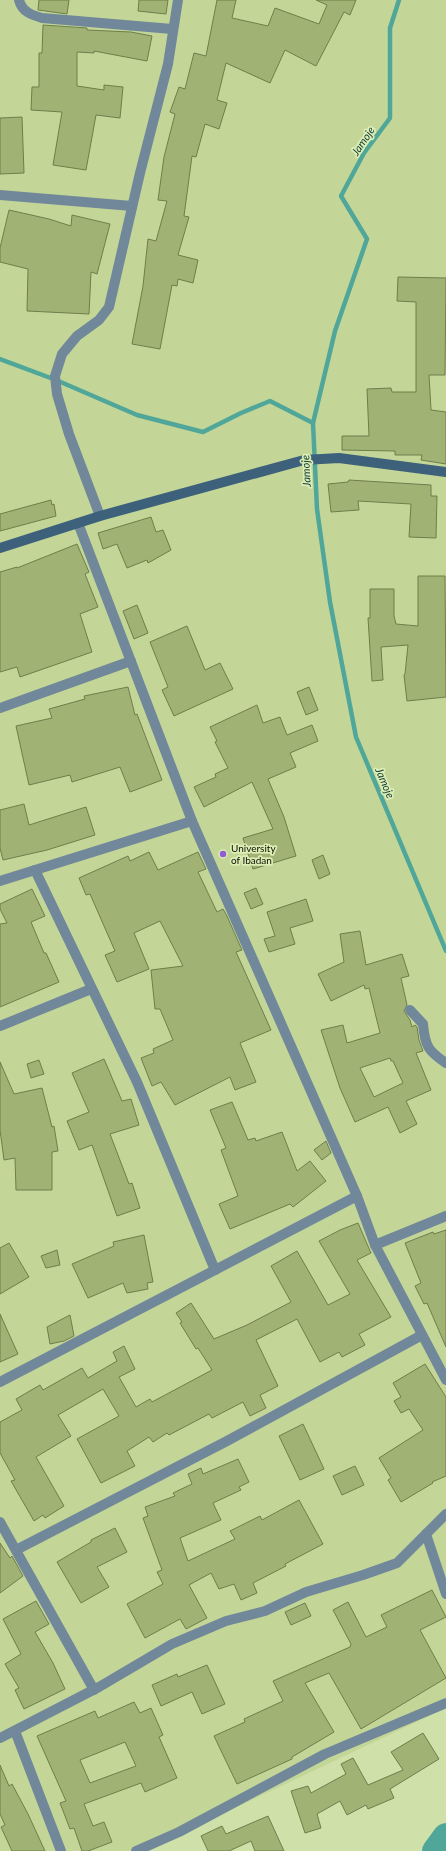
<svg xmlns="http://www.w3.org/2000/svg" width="446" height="1851" font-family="Lato,sans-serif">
<rect width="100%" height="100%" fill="#cfe1a9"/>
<path fill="#c3d698" d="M0,0H446V1708L144,1851H0Z"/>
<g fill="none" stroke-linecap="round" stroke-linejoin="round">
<g stroke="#50a699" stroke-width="4.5">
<path d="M399,0L390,28V118L364,153L341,196L367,239L335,331L313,423L317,509L330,602L356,737L446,951"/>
<path d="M0,359L56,380L137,415L203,432L241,413L270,401L313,423"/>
</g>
<path stroke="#50a699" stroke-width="26" d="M435,1851L446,1836"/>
</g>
<g fill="#a0b375" stroke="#6f7e4a" fill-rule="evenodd">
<path d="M39,0H69L67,14L38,10Z"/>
<path d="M139,0H168L166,14L138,11Z"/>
<path d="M217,0H236L232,18L268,26L275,8L319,24L327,5L316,0H356L350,15L344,12L316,66L285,50L270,83L226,63L217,100L227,103L219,129L205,124L196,157L192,156L184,216L189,217L178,255L198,260L193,283L178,279L177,286L172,285L160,349L132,344L143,286L148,239L156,241L167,201L158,200L164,157L175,114L170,112L179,87L185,89L194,53L206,56Z"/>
<path d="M43,25L87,28V30L131,32L152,36L147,61L94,51V53L77,52V86L104,90V85L123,87L120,118L96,115L86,170L53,165L62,112L31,110L32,87H39V53H42Z"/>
<path d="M22,117L24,173L0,174V118Z"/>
<path d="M9,210L49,219L71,226L72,215L110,224L97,274L91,272L89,314L27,311L28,269L0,262V248Z"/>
<path d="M398,277L446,278L445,375H429L431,410L446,412V464L421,460L422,455H395V451L342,450V436H369L367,389L391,388L392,392H416V302L397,301Z"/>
<path d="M349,480L431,485V496H437L436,538L409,537L411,504L358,501L359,510L331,512L328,484L348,482Z"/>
<path d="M51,500L52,505L54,504L56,516L0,531V514Z"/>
<path d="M151,517L156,532L163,530L171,550L148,563L147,560L127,568L117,544L103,549L98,533Z"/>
<path d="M77,544L89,572L85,574L98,607L80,614L92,652L20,677L17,667L0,672V572L17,567V568Z"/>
<path d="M418,576H445L446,697L407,701L404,675L405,674L408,645L381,647L383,680L372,681L368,618H370V589H394V616L396,624L418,626Z"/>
<path d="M137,605L148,633L134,639L123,611Z"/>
<path d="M187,626L205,670L220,663L233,689L174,716L162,690L168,687L150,642Z"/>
<path d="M128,687L135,715L137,714L162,780L130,792L120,767L72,782L70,775L29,785L16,726L52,718L49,709L85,699L84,696Z"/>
<path d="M309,687L318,710L306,715L297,692Z"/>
<path d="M257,705L263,723L280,717L287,735L312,725L318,741L290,753L296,767L268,779L284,817L296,856L253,869L243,838L273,829L252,782L204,807L194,787L216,777L215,774L228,768L215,742L217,741L210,727Z"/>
<path d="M24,804L29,825L86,807L95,835L47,850L3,860L0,848V810Z"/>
<path d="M149,852L158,870L198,852L206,869L198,872L217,912L223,909L227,916L242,950L236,952L271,1030L240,1043L256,1082L235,1090L230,1077L175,1105L161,1082L152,1086L141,1058L154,1053L153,1049L173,1040L160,1009H155L151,970L183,966L160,921L134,933L149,969L117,982L105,955L115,951L90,894L86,895L79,878L128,856L130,861Z"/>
<path d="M323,855L330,874L319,879L312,860Z"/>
<path d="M256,888L263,904L251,909L244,893Z"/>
<path d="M32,889L45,916L31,922L44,953H46L59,982L0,1007V924L7,923L0,909V904Z"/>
<path d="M306,899L313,921L290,928L295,944L269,952L264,939L275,936L267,912Z"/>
<path d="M360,931L366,965L402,954L409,976L401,978L407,1005L404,1011L410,1020L412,1027L415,1025L417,1027L419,1040L423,1051L416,1053L431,1090L406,1101L417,1124L400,1133L388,1107L355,1122L340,1088L321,1030L343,1025L347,1043L380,1033L369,988L365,989L364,985L331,1001L318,974L344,962L340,934ZM390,1058L391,1061H393L403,1083L374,1097L360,1068Z"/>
<path d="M104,1059L122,1101L131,1099L139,1125L110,1134L129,1184L132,1183L140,1208L117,1216L92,1145L79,1150L67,1121L89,1112L72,1073Z"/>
<path d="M39,1060L44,1074L31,1078L27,1064Z"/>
<path d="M0,1062L14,1094L42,1088L52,1127L54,1126L58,1151L52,1152V1190H16L15,1158L4,1160L0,1130Z"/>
<path d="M232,1102L248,1140L255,1138L256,1141L282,1132L297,1171L310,1161L326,1181L293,1207L290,1204L230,1229L219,1204L238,1196L221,1150L226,1148L210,1110Z"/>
<path d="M326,1141L331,1153L322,1160L314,1150Z"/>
<path d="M358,1223L371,1253L357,1260L391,1317L359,1334L365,1345L342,1357L339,1352L320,1362L297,1319L256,1340L278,1386L260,1395L266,1408L250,1416L243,1402L212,1418L209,1414L169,1435L167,1433L153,1442L149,1437L127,1451L135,1466L101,1483L77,1439L119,1416L103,1389L58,1415L71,1436L36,1457L64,1506L45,1518L43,1515L34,1521L11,1481L15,1480L0,1453V1422L22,1410L16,1399L40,1385L43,1390L82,1368L88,1378L117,1361L113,1352L124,1346L135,1369L119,1377L136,1407L150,1399L152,1402L212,1370L198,1348L196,1349L180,1323L182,1322L176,1313L191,1303L214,1339L247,1325L291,1302L271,1266L297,1251L328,1305L350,1294L319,1241L340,1230Z"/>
<path d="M446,1230V1347L427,1303L424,1304L415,1286L421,1283L405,1243L433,1232L434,1234Z"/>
<path d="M144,1235L153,1282L147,1283L148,1289L127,1293L123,1283L88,1298L72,1264L114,1246L113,1242Z"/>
<path d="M9,1243L29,1277L0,1294V1248Z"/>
<path d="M57,1250L60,1265L46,1268L41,1256Z"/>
<path d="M0,1314L18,1354L0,1362Z"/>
<path d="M70,1315L74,1336L64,1341L50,1344L47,1327Z"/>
<path d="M425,1364L446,1397V1476L432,1482L433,1483L401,1502L388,1480L391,1478L379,1458L423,1430L409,1409L401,1413L394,1401L401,1397L393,1383Z"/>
<path d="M303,1424L324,1469L300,1480L279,1436Z"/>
<path d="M238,1459L249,1482L239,1487L241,1490L213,1503L221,1520L180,1538L188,1561L235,1539L230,1531L260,1516L262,1520L299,1500L323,1544L285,1564L286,1566L253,1583L257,1593L241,1600L234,1584L219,1589L211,1573L189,1585L207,1618L186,1629L180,1619L145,1638L127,1604L163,1584L157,1572L162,1570L143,1518L148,1516L145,1507L175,1496L173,1493L192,1484L188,1474L201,1468L203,1474Z"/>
<path d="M355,1466L364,1485L342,1495L333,1476Z"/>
<path d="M115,1528L127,1552L97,1567L109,1587L81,1603L57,1562L91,1542V1540Z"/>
<path d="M0,1543L10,1558L12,1556L23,1576L0,1593Z"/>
<path d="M432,1590L446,1617L420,1630L446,1678L361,1729L329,1673L305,1683L334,1732L292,1757V1759L237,1784L214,1736L245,1722L244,1719L283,1701L273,1681L350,1647L351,1644L333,1610L348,1602L366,1637L387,1627L381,1615Z"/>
<path d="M36,1601L49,1624L35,1632L53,1663L65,1689L24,1709L15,1690L19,1688L5,1664L21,1654L3,1619Z"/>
<path d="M305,1603L311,1616L291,1625L285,1612Z"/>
<path d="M207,1665L225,1704L202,1714L192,1692L161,1706L152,1685L177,1674L178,1677Z"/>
<path d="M134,1702L140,1713L151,1708L163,1735L159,1737L177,1778L145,1792L141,1783L84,1804L93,1826L104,1822L112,1842L88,1851H82L74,1828L70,1829L60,1803L66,1801L37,1736L95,1711L98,1718ZM125,1742L136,1766L90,1783L80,1760Z"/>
<path d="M423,1733L439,1759L390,1789L394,1798L368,1809L366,1805L347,1815L340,1801L317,1814L321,1828L305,1833L291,1791L308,1786L311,1793L333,1781L346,1774L341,1764L353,1758L368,1785L403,1770L391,1752Z"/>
<path d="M0,1765L9,1786L12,1784L28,1814L45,1851H12L1,1827L5,1825L0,1814Z"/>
<path d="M268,1816L284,1851H255L251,1841L229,1851H208L201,1836L222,1826L226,1834Z"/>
</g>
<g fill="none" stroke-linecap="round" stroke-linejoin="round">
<g stroke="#70889a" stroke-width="10">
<path d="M19,0C22,12 32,15 42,18L172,29"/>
<path d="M0,195L132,206"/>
<path d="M100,516L69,434L57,394L55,376L62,354L77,336L99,320L109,307L140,173L168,64L178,0"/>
<path d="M78,523L192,821"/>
<path d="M0,708L131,661"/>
<path d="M35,870L137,1082L215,1270"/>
<path d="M0,881L192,821L357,1196L375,1245L446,1380"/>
<path d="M410,1010L423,1024C425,1046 428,1051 446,1063"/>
<path d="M0,1026L91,989"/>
<path d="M375,1245L446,1216"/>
<path d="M0,1382L357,1196"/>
<path d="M0,1522L94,1690"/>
<path d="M426,1534L446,1594"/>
<path d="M16,1550L227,1441L422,1335"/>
<path d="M15,1731L61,1851"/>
<path d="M0,1738L99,1687L172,1644L226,1621L265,1611L306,1592L363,1575L397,1563L446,1514"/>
<path d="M136,1851L179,1832L325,1754L446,1703"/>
</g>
<path stroke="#3e617b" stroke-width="10" d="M0,548L100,516L304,460L339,458L446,472"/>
</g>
<circle fill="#925cd5" stroke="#dceeb5" stroke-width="1.5" cx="223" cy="854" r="4"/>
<g text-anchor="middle" stroke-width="3.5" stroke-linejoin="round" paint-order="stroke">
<g font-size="10" fill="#0b1000" stroke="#dceeb5" text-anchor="start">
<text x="231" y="852">University<tspan x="231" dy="12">of Ibadan</tspan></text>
</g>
<g font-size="11" font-style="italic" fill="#174039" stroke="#dceeb5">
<text transform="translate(363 141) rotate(-56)" y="4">Jamoje</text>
<text transform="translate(306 471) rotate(-93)" y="4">Jamoje</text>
<text transform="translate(385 783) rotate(67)" y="4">Jamoje</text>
</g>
</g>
</svg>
